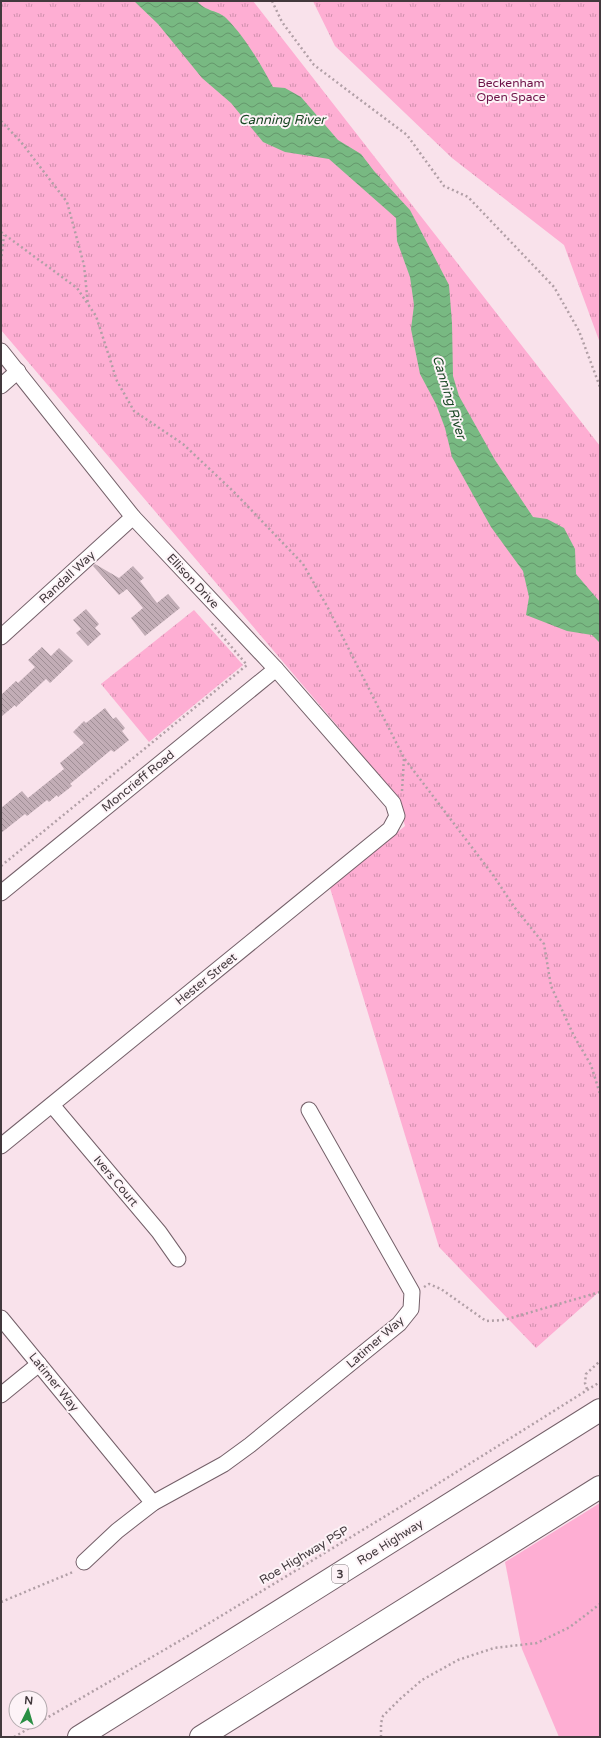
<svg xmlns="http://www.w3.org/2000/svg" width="601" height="1738" font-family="'Varela Round',sans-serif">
<defs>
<pattern id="park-tufts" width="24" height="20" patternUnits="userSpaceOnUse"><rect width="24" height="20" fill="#feaed3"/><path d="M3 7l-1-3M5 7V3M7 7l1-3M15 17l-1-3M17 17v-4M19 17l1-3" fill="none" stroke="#cf8fac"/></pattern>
<pattern id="water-waves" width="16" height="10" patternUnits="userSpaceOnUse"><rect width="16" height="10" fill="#78b982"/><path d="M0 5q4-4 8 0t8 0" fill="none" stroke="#64976c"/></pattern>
<pattern id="building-back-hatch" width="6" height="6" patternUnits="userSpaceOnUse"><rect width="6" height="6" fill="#c2adb6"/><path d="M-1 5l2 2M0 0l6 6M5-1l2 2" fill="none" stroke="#9f8e95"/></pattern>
</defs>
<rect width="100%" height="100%" fill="#f9e2eb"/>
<path fill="#feaed3" d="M600,1503V1737H559L522,1649L505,1562Z"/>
<g fill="url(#park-tufts)">
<path d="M1,1H253L600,446V1291L536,1348L439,1247L330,888L405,826L397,796L1,330Z"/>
<path d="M313,1H600V343L564,245L452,158L335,46Z"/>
<path d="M194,610L243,665L149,742L101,684Z"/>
</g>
<path fill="url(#water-waves)" d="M134,1H197C206,12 218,10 226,18C245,37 260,63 273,87L285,88L301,97L338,140L361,154L374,171L410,210L449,285L452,323L453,376L459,396L495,460L533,517L547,519L564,528L575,549L576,574L600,602V643L592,635L567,631L526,615L529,597L523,571L491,527L452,457L445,428L436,404L420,374L411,329L414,305L410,277L397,241L396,218L329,159L285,152L263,142L231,103L202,78L158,24Z"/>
<g fill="url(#building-back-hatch)">
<path d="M95,564L119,578L133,566L144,578L140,581L157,603L168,594L180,608L145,636L131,618L143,608L127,589L119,595L93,566Z"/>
<path d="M86,609L99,624L95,628L101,634L88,646L76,633L81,629L73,620Z"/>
<path d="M42,647L51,656L59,648L73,661L50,683L46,679L16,707L15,705L1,717V695L16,681L18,683L35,667L28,660Z"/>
<path d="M105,708L113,719L116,717L125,728L122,731L129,740L114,752L111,750L70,784L72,786L58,797L57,795L49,802L47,800L27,816L25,814L1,833V808L22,791L28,798L64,769L60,763L84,743L73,732L84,721L86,723Z"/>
</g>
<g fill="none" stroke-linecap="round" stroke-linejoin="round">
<g stroke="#746069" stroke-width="17">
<g id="minor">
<path d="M1,351L133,517L276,669L393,803L397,816L390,829L1,1146"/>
<path d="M1,386L18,371"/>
<path d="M1,637L133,517"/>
<path d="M1,893L276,669"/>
<path d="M52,1105L159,1232L178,1259"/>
<path d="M1,1318L153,1503"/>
<path d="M1,1395L39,1364"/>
<path d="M84,1562L117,1531L153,1503L224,1464L250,1445L399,1324L411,1309L412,1292L309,1110"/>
</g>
</g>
<g stroke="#746069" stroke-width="24">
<g id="motorway">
<path d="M79,1737L600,1410"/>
<path d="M201,1737L600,1487"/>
</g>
</g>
<g stroke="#b19fa6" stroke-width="2.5" stroke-dasharray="2 3" stroke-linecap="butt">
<path d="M272,1L282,22L314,65L407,135L444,186L468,197L554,287L579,331L600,387"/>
<path d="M1,121L21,142L67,202L84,265L88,305"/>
<path d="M1,232L77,288L96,316L117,381L134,411L183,444L234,492L303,564L328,608L404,758L493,875L515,908L544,944L551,986L574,1036L591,1065L600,1094"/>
<path d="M1,261L4,235"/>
<path d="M402,791L404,758"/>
<path d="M1,866L247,665L211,623"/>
<path d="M424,1287L429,1284L441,1289L486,1321L504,1320L600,1292"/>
<path d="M587,1389L585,1383L586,1374L600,1361"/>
<path d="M1,1602L73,1572"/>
<path d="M14,1737L183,1639L407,1503L600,1382"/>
<path d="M381,1737V1723L383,1716L400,1699L422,1680L458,1660L494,1648L537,1643L570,1627L600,1604"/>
</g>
<use href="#minor" stroke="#fff" stroke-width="15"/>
<use href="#motorway" stroke="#fff" stroke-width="22"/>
</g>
<g text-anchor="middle" stroke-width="4" stroke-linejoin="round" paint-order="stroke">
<rect fill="#fdf3f7" stroke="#7a7175" stroke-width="1" x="332" y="1565" width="16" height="18" rx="3"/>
<g font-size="11" font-weight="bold" fill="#42393d">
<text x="340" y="1578">3</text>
</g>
<g font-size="12" fill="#6d1247" stroke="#fdf3f7">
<text x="511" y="87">Beckenham<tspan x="511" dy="14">Open Space</tspan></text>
</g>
<g font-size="12" fill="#42393d" stroke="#fdf3f7">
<text transform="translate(67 577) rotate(-43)" y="4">Randall Way</text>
<text transform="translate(193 581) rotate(47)" y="4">Ellison Drive</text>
<text transform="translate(138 781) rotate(-39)" y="4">Moncrieff Road</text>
<text transform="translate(206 979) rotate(-39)" y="4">Hester Street</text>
<text transform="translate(116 1181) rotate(50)" y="4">Ivers Court</text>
<text transform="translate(375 1342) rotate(-41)" y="4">Latimer Way</text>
<text transform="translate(54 1382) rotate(51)" y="4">Latimer Way</text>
<text transform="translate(390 1542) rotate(-32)" y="4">Roe Highway</text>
<text transform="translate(304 1555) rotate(-31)" y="4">Roe Highway PSP</text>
</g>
<g font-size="13" font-style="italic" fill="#184723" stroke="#fdf3f7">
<text x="282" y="124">Canning River</text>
<text transform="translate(450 397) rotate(73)" y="5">Canning River</text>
</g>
</g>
<rect width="601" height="1738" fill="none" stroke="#42393d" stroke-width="4"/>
<g transform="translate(28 1710) rotate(5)"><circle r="19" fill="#fdf3f7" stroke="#b2a9ad"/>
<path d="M0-3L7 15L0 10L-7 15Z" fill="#298e43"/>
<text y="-6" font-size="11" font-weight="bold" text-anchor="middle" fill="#42393d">N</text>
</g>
</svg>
